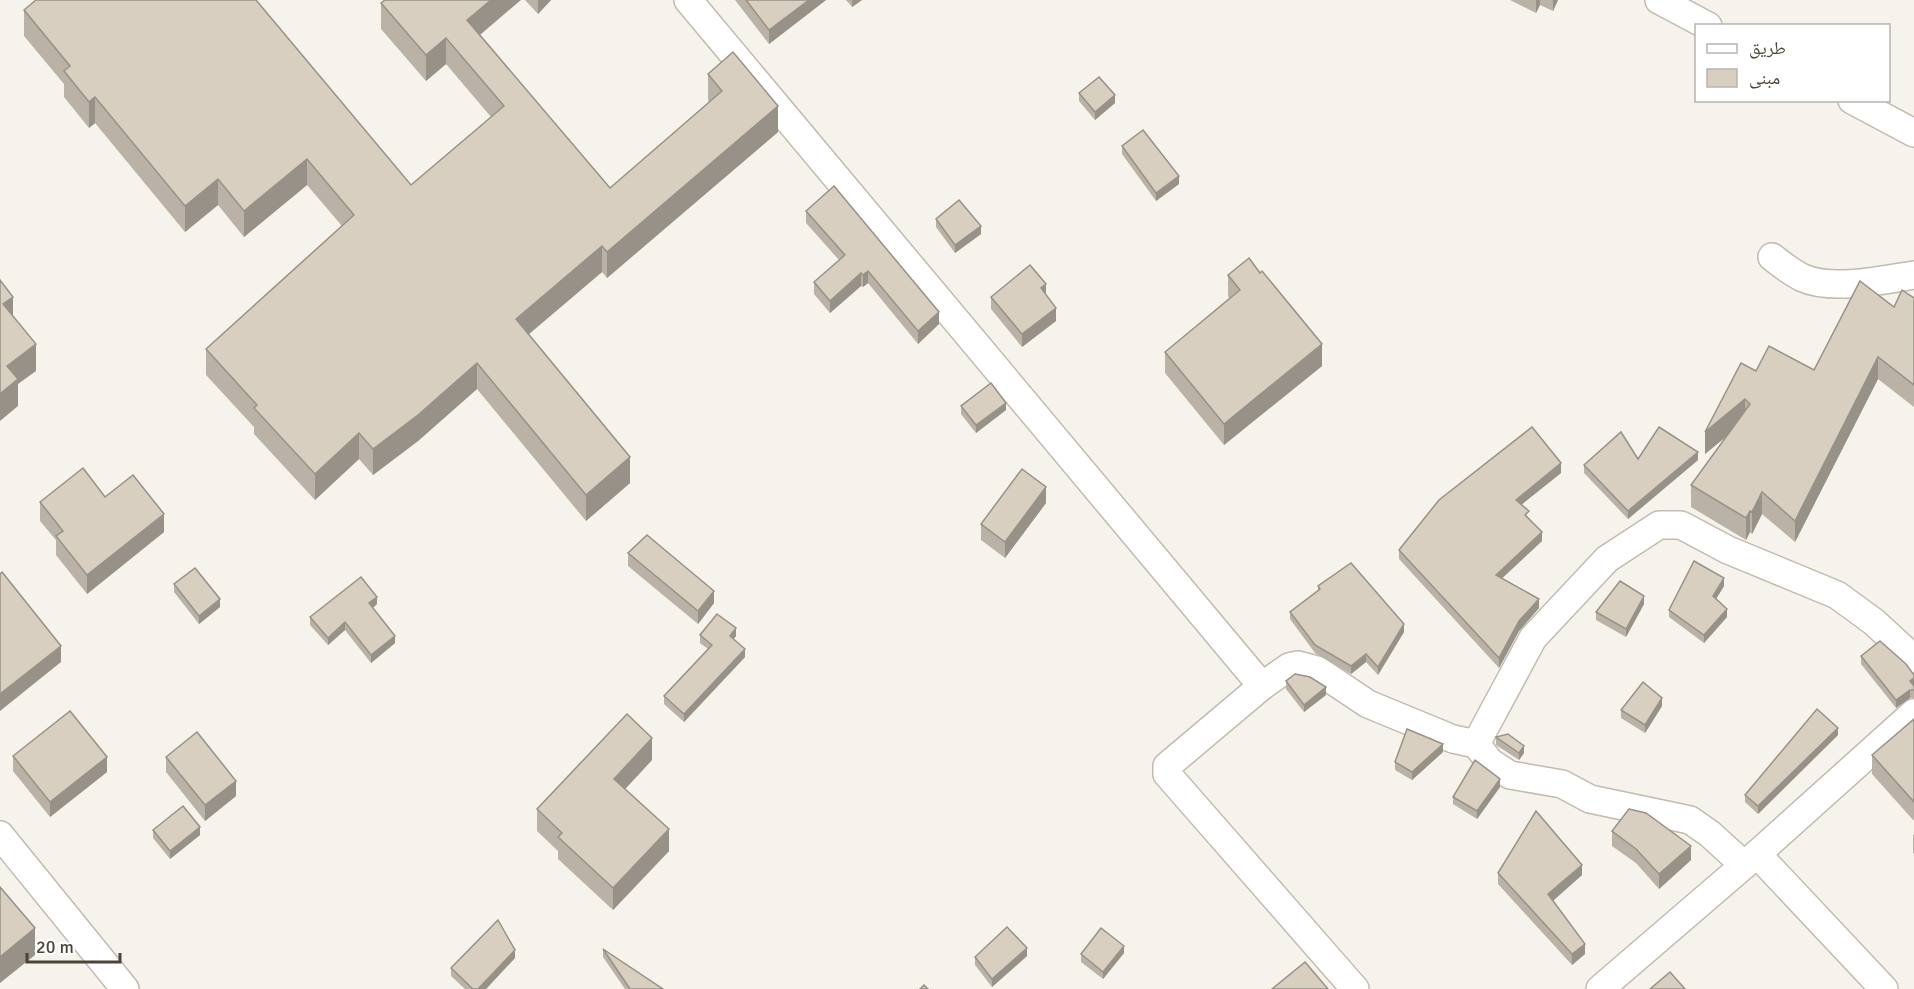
<svg xmlns="http://www.w3.org/2000/svg" width="1914" height="989" font-family="Signika,'Noto Naskh Arabic',sans-serif">
<rect width="100%" height="100%" fill="#f6f3ec"/>
<g fill="none" stroke-linecap="round" stroke-linejoin="round">
<g stroke="#c2bbae" stroke-width="30">
<g id="minor">
<path d="M688,0L1262,686L1167,766V774L1355,989"/>
<path d="M1659,0L1708,26"/>
<path d="M1852,100L1914,133"/>
<path d="M1772,257C1782,265 1792,273 1803,278C1832,291 1883,280 1914,275"/>
<path d="M1262,686L1289,667L1298,665L1317,670L1368,704L1453,739L1476,744L1490,762L1510,775L1562,784L1590,799L1690,820L1710,834L1744,865"/>
<path d="M1476,744L1533,638L1607,559L1659,525H1681L1728,550L1837,595L1874,622L1914,659"/>
<path d="M0,835L125,989"/>
<path d="M1757,854L1884,989"/>
<path d="M1600,989L1757,854L1914,713"/>
</g>
</g>
<use href="#minor" stroke="#fff" stroke-width="27"/>
</g>
<g fill="#bab2a6">
<path d="M525,0H551L538,14Z"/>
<path d="M735,0H826L769,44Z"/>
<path d="M846,0H862L852,7Z"/>
<path d="M1510,0H1558L1553,11L1540,5L1536,13Z"/>
<path d="M381,3L480,36L610,188L709,102L708,100V74L778,132L607,278L602,272L529,334L630,483L586,521L477,389L418,441L373,475L359,459L315,500L254,434V427L206,375V349L342,226L307,185L244,237L218,205L185,232L95,123L89,128L64,97V84L24,36V10L411,185L491,117L446,64L426,81L381,29Z"/>
<path d="M1079,93L1115,103L1095,120L1079,101Z"/>
<path d="M1122,146L1179,184L1156,201L1122,154Z"/>
<path d="M806,211L939,324L918,344L868,283L863,287L861,286L830,313L814,294V282L839,260L806,223Z"/>
<path d="M936,219L981,234L955,253L936,227Z"/>
<path d="M1260,273L1322,366L1224,445L1165,373V352L1229,298L1228,296V275Z"/>
<path d="M991,297L1056,321L1022,347L991,309Z"/>
<path d="M1914,298V407L1878,379L1795,542L1762,514L1752,534L1750,532L1746,540L1691,507V485L1727,436L1705,454L1756,371L1814,370L1894,307Z"/>
<path d="M961,406L1006,410L976,433L961,414Z"/>
<path d="M1638,459L1698,460L1628,519L1584,473V465Z"/>
<path d="M1561,473L1521,505L1542,541L1502,578L1539,608L1519,631L1499,668L1399,559V550Z"/>
<path d="M105,497L164,532L87,594L56,555V540L40,521V502Z"/>
<path d="M1046,503L1005,558L981,540V524Z"/>
<path d="M628,553L714,603L698,624L628,566Z"/>
<path d="M174,584L220,607L199,624L174,592Z"/>
<path d="M1318,586L1404,632L1378,675L1366,662L1351,674L1315,653L1290,619V612L1318,591Z"/>
<path d="M1724,586L1716,599L1727,617L1704,643L1669,617V610Z"/>
<path d="M377,604L373,608L395,643L371,663L345,630L328,645L310,625V617Z"/>
<path d="M1644,604L1626,637L1596,620V612Z"/>
<path d="M700,635L736,636L733,639L745,657L684,722L664,704V696L708,649L700,643Z"/>
<path d="M1861,656L1914,686V698H1910L1896,708L1861,664Z"/>
<path d="M1286,681L1326,695L1304,712L1286,689Z"/>
<path d="M1662,706L1645,733L1621,718V710Z"/>
<path d="M1914,719V821L1872,774V755Z"/>
<path d="M1838,735L1758,814L1745,802V795Z"/>
<path d="M1496,737L1524,753L1519,760L1496,745Z"/>
<path d="M1443,752L1412,780L1395,770V762Z"/>
<path d="M13,756L107,772L50,817L13,771Z"/>
<path d="M166,757L236,796L205,821L166,772Z"/>
<path d="M652,760L625,789L669,851L613,910L558,859V851L537,831V809Z"/>
<path d="M1500,787L1477,819L1453,804V797Z"/>
<path d="M153,830L200,835L170,859L153,838Z"/>
<path d="M1612,831L1691,860L1659,889L1636,863L1612,846Z"/>
<path d="M1914,834V854L1913,853V835Z"/>
<path d="M1498,873L1582,875L1553,901L1585,954L1572,965L1498,884Z"/>
<path d="M603,949L663,989H625L603,957Z"/>
<path d="M1124,953L1103,979L1081,962V954Z"/>
<path d="M1027,956L992,987L975,965V957Z"/>
<path d="M515,958L486,989H465L451,976V968Z"/>
</g>
<g fill="#979187">
<path d="M491,0H521L467,46V20Z"/>
<path d="M538,0H551L538,14Z"/>
<path d="M809,0H826L769,44V30Z"/>
<path d="M852,0H862L852,7Z"/>
<path d="M1536,0H1540V5L1536,13Z"/>
<path d="M1553,0H1558L1553,11Z"/>
<path d="M446,38V64L426,81V55Z"/>
<path d="M1115,95V103L1095,120V112Z"/>
<path d="M95,97V123L89,128V102Z"/>
<path d="M778,106V132L607,278V252Z"/>
<path d="M307,159V185L244,237V211Z"/>
<path d="M1179,176V184L1156,201V193Z"/>
<path d="M218,179V205L185,232V206Z"/>
<path d="M981,226V234L955,253V245Z"/>
<path d="M602,246V272L516,345V319Z"/>
<path d="M868,271V283L863,287V275Z"/>
<path d="M861,273V286L830,313V301Z"/>
<path d="M1046,284V297L1041,288Z"/>
<path d="M13,297V324L3,304Z"/>
<path d="M1056,308V321L1022,347V334Z"/>
<path d="M939,312V324L918,344V331Z"/>
<path d="M36,344V371L18,384V406L0,421V394L7,366Z"/>
<path d="M1322,344V366L1224,445V424Z"/>
<path d="M1878,357V379L1795,542V521Z"/>
<path d="M477,363V389L418,441L373,475V449Z"/>
<path d="M1745,399V421L1705,454V432Z"/>
<path d="M1006,403V410L976,433V425Z"/>
<path d="M359,433V459L315,500V474Z"/>
<path d="M1698,452V460L1628,519V511Z"/>
<path d="M630,457V483L586,521V495Z"/>
<path d="M1561,463V473L1516,509V500Z"/>
<path d="M1046,487V503L1005,558V542Z"/>
<path d="M1762,492V514L1752,534V512Z"/>
<path d="M1750,511V532L1746,540V518Z"/>
<path d="M164,514V532L87,594V575Z"/>
<path d="M1542,532V541L1496,584V575Z"/>
<path d="M1724,578V586L1713,604V596Z"/>
<path d="M714,591V603L698,624V611Z"/>
<path d="M1644,596V604L1626,637V629Z"/>
<path d="M377,597V604L369,611V603Z"/>
<path d="M220,599V607L199,624V616Z"/>
<path d="M1539,599V608L1519,631L1499,668V658L1519,621Z"/>
<path d="M1727,609V617L1704,643V635Z"/>
<path d="M345,622V630L328,645V638Z"/>
<path d="M1404,624V632L1378,675V667Z"/>
<path d="M736,628V636L730,644V636Z"/>
<path d="M395,636V643L371,663V655Z"/>
<path d="M61,646V662L0,711V694Z"/>
<path d="M745,649V657L684,722V714Z"/>
<path d="M1366,654V662L1351,674V666Z"/>
<path d="M1914,678V686L1910,681Z"/>
<path d="M1326,687V695L1304,712V705Z"/>
<path d="M1910,690V698L1896,708V700Z"/>
<path d="M1662,698V706L1645,733V725Z"/>
<path d="M1838,728V735L1758,814V806Z"/>
<path d="M652,738V760L614,801V779Z"/>
<path d="M1443,744V752L1412,780V772Z"/>
<path d="M1524,746V753L1519,760V753Z"/>
<path d="M107,757V772L50,817V802Z"/>
<path d="M1500,779V787L1477,819V811Z"/>
<path d="M236,781V796L205,821V805Z"/>
<path d="M200,827V835L170,859V851Z"/>
<path d="M669,829V851L613,910V888Z"/>
<path d="M1691,846V860L1659,889V874Z"/>
<path d="M1582,865V875L1548,905V894Z"/>
<path d="M35,928V955L0,983V957Z"/>
<path d="M1585,944V954L1572,965V954Z"/>
<path d="M1124,946V953L1103,979V972Z"/>
<path d="M1027,948V956L992,987V979Z"/>
<path d="M515,950V958L486,989H478Z"/>
</g>
<g fill="#d8cfc1" stroke="#979187" stroke-width="1.5">
<path d="M36,0H256L411,185L504,106L446,38L426,55L381,3L385,0H491L467,20L610,188L722,91L708,74L733,52L778,106L607,252L602,246L516,319L630,457L586,495L477,363L418,415L373,449L359,433L315,474L254,408L257,405L206,349L354,215L307,159L244,211L218,179L185,206L95,97L89,102L64,71L70,66L24,10Z"/>
<path d="M746,0H809L769,30Z"/>
<path d="M1099,77L1115,95L1095,112L1079,93Z"/>
<path d="M1143,130L1179,176L1156,193L1122,146Z"/>
<path d="M834,186L939,312L918,331L868,271L863,275L861,273L830,301L814,282L845,255L806,211Z"/>
<path d="M959,200L981,226L955,245L936,219Z"/>
<path d="M1249,258L1260,273L1262,271L1322,344L1224,424L1165,352L1240,290L1228,275Z"/>
<path d="M1030,265L1046,284L1041,288L1056,308L1022,334L991,297Z"/>
<path d="M0,280L13,297L3,304L36,344L7,366L18,379L0,394Z"/>
<path d="M1860,281L1894,307L1902,290L1914,298V385L1878,357L1795,521L1762,492L1752,512L1750,511L1746,518L1691,485L1750,404L1745,399L1705,432L1741,363L1756,371L1769,346L1814,370Z"/>
<path d="M991,383L1006,403L976,425L961,406Z"/>
<path d="M1532,427L1561,463L1516,500L1529,511L1525,515L1542,532L1496,575L1539,599L1519,621L1499,658L1399,550L1439,500Z"/>
<path d="M1659,427L1698,452L1628,511L1584,465L1621,432L1638,459Z"/>
<path d="M83,468L105,497L133,475L164,514L87,575L56,536L63,531L40,502Z"/>
<path d="M1022,469L1046,487L1005,542L981,524Z"/>
<path d="M647,535L714,591L698,611L628,553Z"/>
<path d="M1694,561L1724,578L1713,596L1727,609L1704,635L1669,610Z"/>
<path d="M1351,563L1404,624L1378,667L1366,654L1351,666L1315,645L1290,612L1320,589L1318,586Z"/>
<path d="M195,568L220,599L199,616L174,584Z"/>
<path d="M2,572L61,646L0,694V574Z"/>
<path d="M361,577L377,597L369,603L395,636L371,655L345,622L328,638L310,617Z"/>
<path d="M1620,581L1644,596L1626,629L1596,612Z"/>
<path d="M717,614L736,628L730,636L745,649L684,714L664,696L712,645L700,635Z"/>
<path d="M1880,641L1906,664L1914,675V678L1910,681L1914,686V690H1910L1896,700L1861,656Z"/>
<path d="M1295,674L1310,677L1326,687L1304,705L1286,681Z"/>
<path d="M1643,682L1662,698L1645,725L1621,710Z"/>
<path d="M1817,709L1838,728L1758,806L1745,795Z"/>
<path d="M70,711L107,757L50,802L13,756Z"/>
<path d="M627,714L652,738L614,779L669,829L613,888L558,837L562,833L537,809Z"/>
<path d="M1914,719V802L1872,755Z"/>
<path d="M1407,729L1443,744L1412,772L1395,762Z"/>
<path d="M197,732L236,781L205,805L166,757Z"/>
<path d="M1508,734L1524,746L1519,753L1496,737Z"/>
<path d="M1475,760L1500,779L1477,811L1453,797Z"/>
<path d="M183,806L200,827L170,851L153,830Z"/>
<path d="M1629,809L1646,813L1691,846L1659,874L1636,849L1612,831Z"/>
<path d="M1536,811L1582,865L1548,894L1585,944L1572,954L1498,873Z"/>
<path d="M0,887L35,928L0,957Z"/>
<path d="M498,920L515,950L478,989H473L451,968Z"/>
<path d="M1007,927L1027,948L992,979L975,957Z"/>
<path d="M1101,928L1124,946L1103,972L1081,954Z"/>
<path d="M603,949L663,989H630Z"/>
<path d="M1305,962L1328,989H1272Z"/>
<path d="M1670,972L1685,989H1650Z"/>
<path d="M924,985L928,989H920Z"/>
</g>
<rect x="1695" y="24" width="195" height="78" fill="#ffffff" stroke="#b7b4b0" stroke-width="1.5"/>
<rect x="1707" y="44" width="30" height="9" fill="#ffffff" stroke="#b7b4b0" stroke-width="1.5"/>
<text x="1749" y="54" font-size="18" fill="#4b4439">طريق</text>
<rect x="1707" y="69" width="30" height="18" fill="#d8cfc1" stroke="#b7b4b0" stroke-width="1.5"/>
<text x="1749" y="84" font-size="18" fill="#4b4439">مبنى</text>
<path d="M27 953v9h93v-9" fill="none" stroke="#4b4439" stroke-width="3"/>
<text x="36" y="953" font-size="18" fill="#4b4439" stroke="#ffffff" stroke-width="4.5" paint-order="stroke">20 m</text>
</svg>
